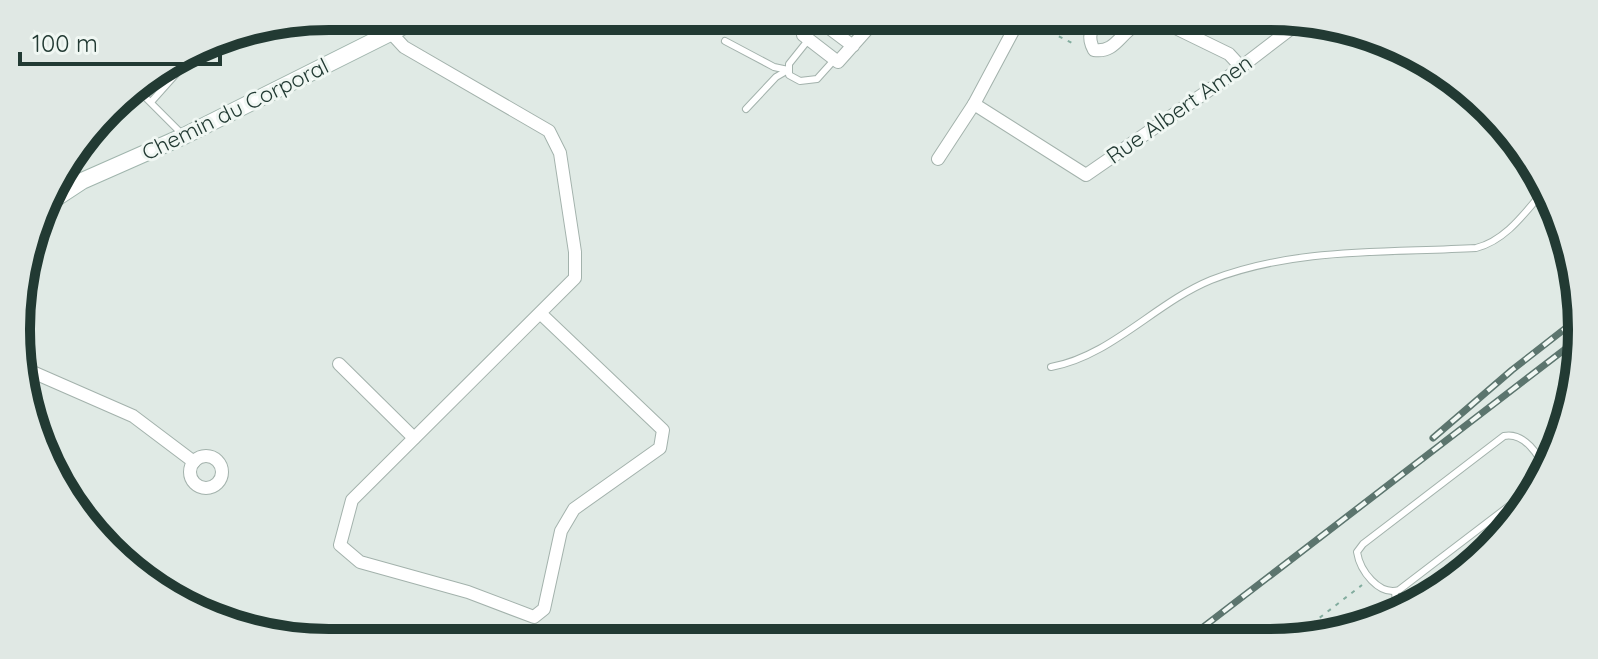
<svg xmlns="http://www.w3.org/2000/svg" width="1598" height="659" font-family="Quicksand,sans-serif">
<rect width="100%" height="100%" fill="#e0eae5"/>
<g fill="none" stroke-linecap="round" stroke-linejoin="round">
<g stroke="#a3b2ac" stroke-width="8">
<g id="lane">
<path d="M809,39L789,64V75L800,81L817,79L835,59"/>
<path d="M725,41L774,67L788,70"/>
<path d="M135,87L183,135"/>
<path d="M151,102L184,65L209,44"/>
<path d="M746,109L776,77L788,70"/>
<path d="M1051,367C1111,356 1155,303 1211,280C1296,247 1387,253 1476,248C1507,240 1526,211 1547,187"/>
<path d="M1539,483L1399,590C1379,596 1360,571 1357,552L1363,544L1504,436C1524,432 1540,455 1545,472"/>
<path d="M1395,592L1396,602L1403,612"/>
</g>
</g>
<g stroke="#a3b2ac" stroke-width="14">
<g id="street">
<path d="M1100,16C1092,28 1086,36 1094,50C1114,53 1119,36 1134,26C1140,22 1148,20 1154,17"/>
<path d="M1151,16L1229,54L1241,67"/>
<path d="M392,34L404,47L549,131L560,153L575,252V278L352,500L340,545L360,562L468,592L534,617L544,609L561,531L574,509L660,448L663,430L540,313"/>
<path d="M853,46L817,19L803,35L838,62L879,16"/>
<path d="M974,104L1086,175L1228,77L1301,21"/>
<path d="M938,159L974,104L1021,16"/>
<path d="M339,364L414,438"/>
<path d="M21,367L133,416L194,462"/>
<circle cx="206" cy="472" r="16"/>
<path d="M214,615L234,627"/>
</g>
</g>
<g stroke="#a0b5ad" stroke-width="18">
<path id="secondary" d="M47,204L82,181L184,136L424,16"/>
</g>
<g stroke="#82ac9e" stroke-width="2" stroke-dasharray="4 6" stroke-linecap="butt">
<path d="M1032,23L1076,45"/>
<path d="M1410,603L1510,526"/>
<path d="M1316,622L1327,635"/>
<path d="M1296,636L1362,585"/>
</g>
<use href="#lane" stroke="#fff" stroke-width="6"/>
<use href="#street" stroke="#fff" stroke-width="12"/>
<use href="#secondary" stroke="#fff" stroke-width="16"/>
<g stroke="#5c756e" stroke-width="7">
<g id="rail">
<path d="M1433,438L1512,370L1580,317"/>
<path d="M1185,641L1577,340"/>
</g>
</g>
<use href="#rail" stroke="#f0f7f3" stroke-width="4" stroke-dasharray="12" stroke-linecap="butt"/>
</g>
<g text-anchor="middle" stroke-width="6" stroke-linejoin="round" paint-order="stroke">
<g font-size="22" fill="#223a33" stroke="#f0f7f3">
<text transform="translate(235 109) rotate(-26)" y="8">Chemin du Corporal</text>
<text transform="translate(1179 109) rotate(-35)" y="8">Rue Albert Amen</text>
</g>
</g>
<path d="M0 0H1598V659H0ZM329 30H1269A299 299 0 0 1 1568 329V330A299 299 0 0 1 1269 629H329A299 299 0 0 1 30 330V329A299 299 0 0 1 329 30Z" fill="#e0e8e4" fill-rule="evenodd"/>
<path fill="none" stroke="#223a33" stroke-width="10" d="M329 30H1269A299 299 0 0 1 1568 329V330A299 299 0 0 1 1269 629H329A299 299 0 0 1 30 330V329A299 299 0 0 1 329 30Z"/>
<path d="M20 52v12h200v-12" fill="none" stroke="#223a33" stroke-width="4"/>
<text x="32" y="52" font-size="24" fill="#223a33" stroke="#f0f7f3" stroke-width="6" paint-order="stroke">100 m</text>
</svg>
